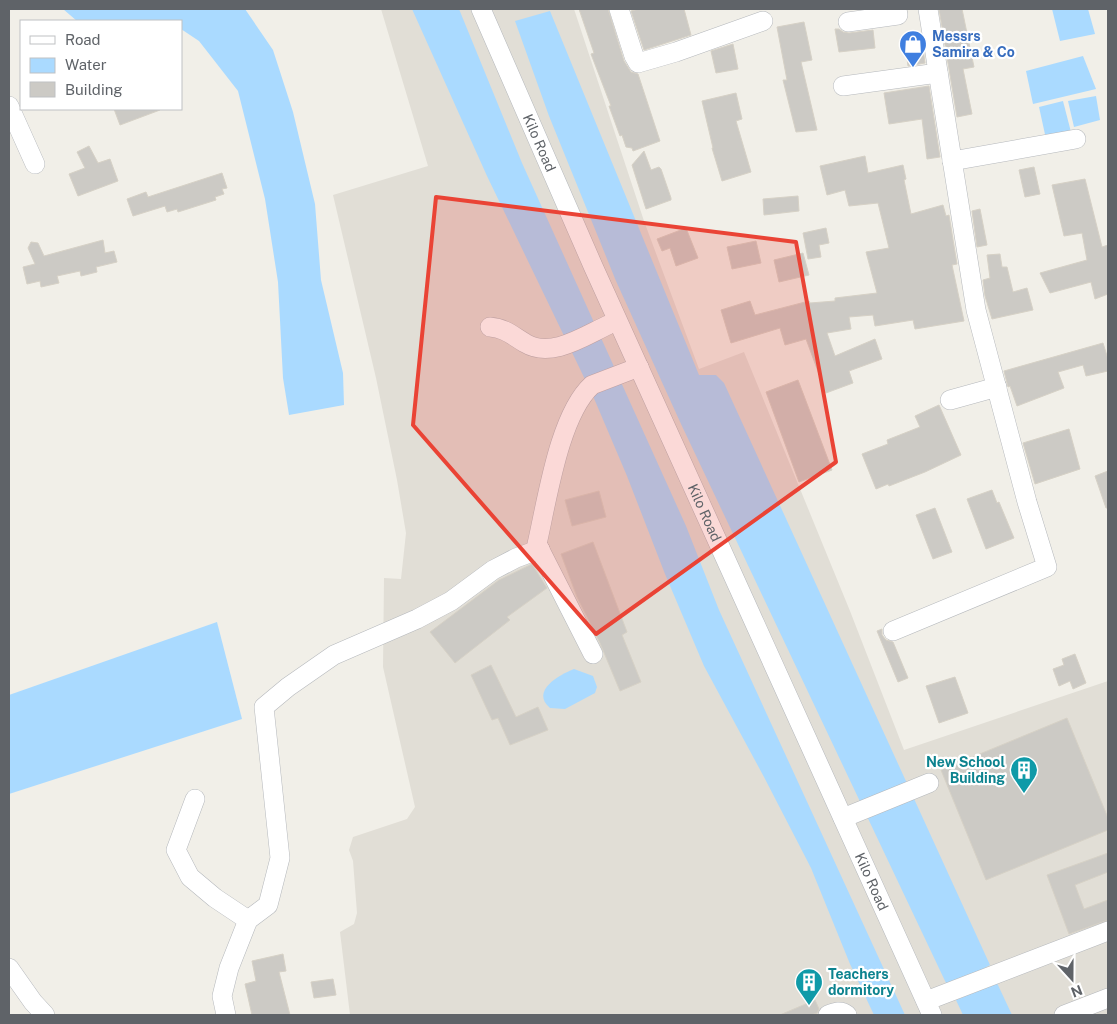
<svg xmlns="http://www.w3.org/2000/svg" width="1117" height="1024" font-family="'Public Sans',sans-serif">
<rect width="100%" height="100%" fill="#f1efe8"/>
<path fill="#e1ded6" d="M381,9H574L644,221L699,369L744,352L850,611L904,750L1108,681V1015H350L340,932L354,924L357,913L353,861L349,850L353,837L407,819L415,807L383,667L384,578L401,579L406,533L397,480L376,378L333,195L428,166Z"/>
<g fill="#aadaff">
<path d="M63,9H245L273,50L293,112L315,204L321,280L343,373L344,405L289,415L283,378L278,282L265,199L238,91L199,41L181,29V21H77Z"/>
<path d="M412,9H459L522,163L686,526L719,610L905,1015H874L850,964L811,868L764,777L704,666L665,574L627,476L593,396L487,176Z"/>
<path d="M1052,9H1088L1095,34L1060,41Z"/>
<path d="M550,11L699,375H716L724,383L990,965L983,969L946,983L681,424L616,281L549,116L515,21Z"/>
<path d="M1083,56L1096,89L1033,104L1026,71Z"/>
<path d="M1096,96L1100,120L1074,127L1068,101Z"/>
<path d="M1063,101L1072,136L1046,139L1039,107Z"/>
<path d="M217,622L242,719L9,794V695Z"/>
<path d="M574,669L593,676L597,687L595,693L565,709L550,708C530,691 559,675 574,669Z"/>
<path d="M997,983L1012,1015H963L956,1000Z"/>
</g>
<g fill="#cccac5" stroke="#d6d1c6">
<path d="M579,9H608L624,61L631,72L638,74L660,141L633,151L632,148L626,147L622,135L620,136L609,106H611L591,54L594,53Z"/>
<path d="M639,9H684L691,35L644,50L631,11Z"/>
<path d="M939,9H962L974,67L963,69L972,114L957,117Z"/>
<path d="M804,22L812,60L801,62L817,130L796,132L783,80H787L777,27Z"/>
<path d="M835,29H839L843,32L849,33L873,30L875,48L839,52Z"/>
<path d="M733,44L738,69L716,73L711,51Z"/>
<path d="M923,48L925,63L908,66L906,51Z"/>
<path d="M929,86L940,157L927,159L922,119L889,124L884,93Z"/>
<path d="M736,93L742,119L736,121L751,172L722,181L712,148H713L702,101Z"/>
<path d="M114,109H160V110L120,125Z"/>
<path d="M89,146L98,163L110,159L118,181L78,196L69,174L85,168L77,152Z"/>
<path d="M644,151L651,170L659,167L661,169L671,198V200L646,209L632,165Z"/>
<path d="M865,156L868,173L903,165L906,179L904,180L911,214L943,205L946,216L949,215L957,264L952,265L964,321L915,329L913,320L875,326L873,315L849,317L851,329L827,333L835,356L875,339L882,359L849,371L853,383L826,393L806,339L785,345L780,328L731,343L721,310L750,301L755,315L809,301L810,303L835,301V298L877,293L866,252L889,248L878,203L849,206L845,190L827,195L820,166Z"/>
<path d="M1034,167L1040,194L1025,197L1019,170Z"/>
<path d="M222,173L227,188L222,189L224,194L215,197L216,200L178,212L177,209L167,212L165,206L133,216L127,199L146,192L148,197Z"/>
<path d="M1085,179L1102,247L1108,245V294L1095,299L1091,282L1050,293L1040,273L1087,260L1082,233L1064,236L1052,185Z"/>
<path d="M798,196L799,211L764,215L763,199Z"/>
<path d="M980,209L987,245L977,247L972,211Z"/>
<path d="M686,228L698,258L676,266L670,248L662,251L657,239Z"/>
<path d="M826,228L829,243L819,245L821,257L808,259L803,233Z"/>
<path d="M103,240L105,253L114,251L117,262L96,267L97,272L81,276L80,271L57,276L59,283L41,287L40,281L27,284L23,267L35,264L28,248L31,242L38,243L44,256Z"/>
<path d="M756,241L761,263L732,269L727,247Z"/>
<path d="M803,253L809,275L779,282L774,260Z"/>
<path d="M1000,254L1002,267H1007L1013,292L1027,288L1033,310L992,319L985,296L983,280L990,278L987,255Z"/>
<path d="M1103,343L1108,359V371L1086,376L1083,365L1058,372L1064,388L1017,406L1010,386L1008,387L1004,371Z"/>
<path d="M798,380L832,470L799,482L766,392Z"/>
<path d="M939,405L961,455L925,472L889,486L888,484L876,489L862,454L888,444L887,440L920,427L915,416Z"/>
<path d="M1069,429L1080,469L1035,484L1023,443Z"/>
<path d="M1108,471V508H1106L1095,476Z"/>
<path d="M992,490L997,503L999,502L1014,538L986,549L967,499Z"/>
<path d="M599,491L606,517L572,526L565,500Z"/>
<path d="M935,508L952,552L933,559L916,515Z"/>
<path d="M593,542L627,632L622,635L641,682L620,691L600,643L577,597L561,554Z"/>
<path d="M532,564L547,588L507,617L510,620L455,663L430,632L499,580Z"/>
<path d="M882,629V635L886,640L893,642L908,678L898,682L877,631Z"/>
<path d="M1075,654L1086,683L1073,689L1070,681L1059,686L1053,669L1064,665L1062,659Z"/>
<path d="M491,665L516,717L538,707L548,730L510,745L498,718L492,720L471,675Z"/>
<path d="M955,677L968,713L939,723L926,686Z"/>
<path d="M1067,718L1108,818V830L986,880L941,770Z"/>
<path d="M1108,853V872L1075,885L1084,909L1108,900V920L1069,934L1047,875Z"/>
<path d="M283,954L286,971L279,972L290,1015H252L245,984L256,981L252,961Z"/>
<path d="M333,979L336,995L314,998L311,982Z"/>
<path d="M815,1000L819,1009L817,1013L811,1015H780Z"/>
</g>
<g fill="none" stroke-linecap="round" stroke-linejoin="round">
<g stroke="#b5b8bc" stroke-width="20">
<g id="minor">
<path id="s1" d="M481,9L593,266L932,1015"/>
<path d="M619,9L634,56L638,63L676,52L763,21"/>
<path d="M848,22L898,15L897,9"/>
<path d="M843,86L938,73"/>
<path d="M9,106L35,164"/>
<path d="M952,161L1076,139"/>
<path d="M490,327C505,328 513,336 525,343C551,359 584,336 608,325"/>
<path d="M950,400L997,387"/>
<path d="M893,631L1047,567L1027,502L976,310L928,9"/>
<path d="M593,654L537,544C547,501 559,415 592,385L639,367"/>
<path d="M195,799L176,850L190,877L215,898L248,920L229,968L222,996L226,1015"/>
<path d="M843,818L929,783"/>
<path d="M248,920L268,905L280,858L264,707L288,687L334,655L417,619L451,601L493,570L516,558L540,549"/>
<path d="M9,968L33,1002L45,1015"/>
<path d="M926,1001L1108,931"/>
<path d="M828,1015C835,1012 841,1010 847,1015"/>
<path d="M1064,1015L1108,998"/>
</g>
</g>
<use href="#minor" stroke="#fff" stroke-width="19"/>
</g>
<path fill="#ea4335" fill-opacity="0.2" stroke="#ea4335" stroke-width="4" stroke-linejoin="round" d="M436,197L796,242L836,462L596,634L413,425Z"/>
<defs>
<g id="shop-pin" transform="scale(1.4375)"><path d="M0 17L-7.5 6A9.5 9.5 0 1 1 7.5 6Z" fill="#3f7fe0" stroke="#fff"/><path d="M-5-2.5h2.3a2.7 3.5 0 0 1 5.4 0H5L5.5 6h-11ZM-1.5-2.5h3a1.5 2.3 0 0 0-3 0Z" fill="#fff"/></g>
<g id="building-pin" transform="scale(1.4375)"><path d="M0 17L-7.5 6A9.5 9.5 0 1 1 7.5 6Z" fill="#0f9aa8" stroke="#fff"/><path d="M-4-6H4V6H1V3H-1V6H-4ZM-2.5-4.3h1.7v1.8h-1.7ZM.8-4.3h1.7v1.8H.8ZM-2.5-1h1.7V.8h-1.7ZM.8-1h1.7V.8H.8Z" fill="#fff"/></g>
</defs>
<g fill-rule="evenodd">
<use href="#shop-pin" x="913" y="44"/>
<use href="#building-pin" x="1024" y="770"/>
<use href="#building-pin" x="809" y="982"/>
</g>
<g text-anchor="middle" stroke-width="4.5" stroke-linejoin="round" paint-order="stroke">
<g font-size="14" font-weight="bold" fill="#366cbe" stroke="#fff" text-anchor="start">
<text x="932" y="41">Messrs<tspan x="932" dy="16">Samira &amp; Co</tspan></text>
</g>
<g font-size="14" fill="#5f6368" stroke="#fff">
<text dy="5" stroke="none"><textPath href="#s1" startOffset="146">Kilo Road</textPath></text>
<text dy="5" stroke="none"><textPath href="#s1" startOffset="551">Kilo Road</textPath></text>
<text dy="5" stroke="none"><textPath href="#s1" startOffset="956">Kilo Road</textPath></text>
</g>
<g font-size="14" font-weight="bold" fill="#0d838f" stroke="#fff" text-anchor="end">
<text x="1005" y="767">New School<tspan x="1005" dy="16">Building</tspan></text>
<text x="828" y="979" text-anchor="start">Teachers<tspan x="828" dy="16">dormitory</tspan></text>
</g>
</g>
<rect width="1117" height="1024" fill="none" stroke="#5f6368" stroke-width="20"/>
<rect x="20" y="20" width="162" height="90" fill="#ffffff" stroke="#bfc1c3"/>
<rect x="30" y="36" width="25" height="8" fill="#ffffff" stroke="#bfc1c3"/>
<text x="65" y="45" font-size="15" fill="#5f6368">Road</text>
<rect x="30" y="58" width="25" height="15" fill="#aadaff" stroke="#bfc1c3"/>
<text x="65" y="70" font-size="15" fill="#5f6368">Water</text>
<rect x="30" y="82" width="25" height="15" fill="#cccac5" stroke="#bfc1c3"/>
<text x="65" y="95" font-size="15" fill="#5f6368">Building</text>
<g transform="translate(1072 979) rotate(159)" stroke="#ffffff" stroke-width="4" paint-order="stroke">
<path d="M0-4L9 19L0 12L-9 19Z" fill="#5f6368"/>
<text y="-8" font-size="14" font-weight="bold" text-anchor="middle" fill="#5f6368">N</text>
</g>
</svg>
